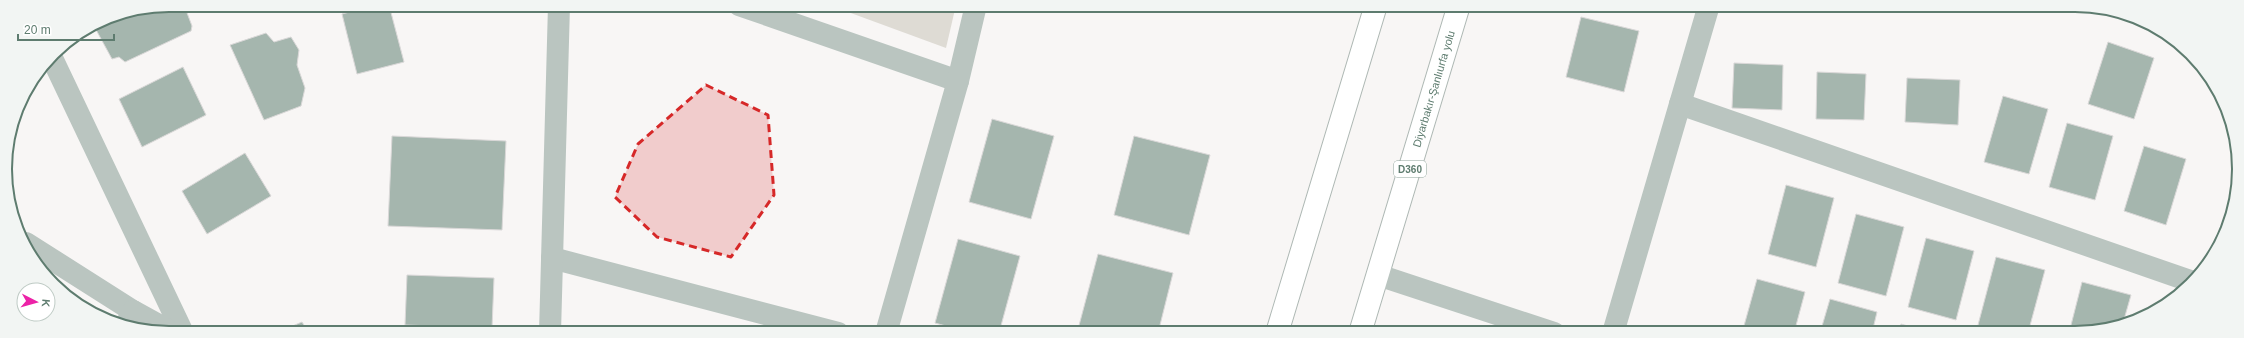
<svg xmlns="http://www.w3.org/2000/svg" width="2244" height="338" font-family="Arial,sans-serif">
<rect width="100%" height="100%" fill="#f8f6f5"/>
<path fill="#dedbd4" d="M829,5H956L946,48Z"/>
<g fill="#a5b6ae" stroke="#dad8d8">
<path d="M169,5H184L192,26L191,31L125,62L119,57L112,59L94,26L106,17Z"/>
<path d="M377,5H389L404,62L357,74L342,14Z"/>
<path d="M1581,17L1639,31L1624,92L1566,77Z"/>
<path d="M266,33L274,42L291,37L299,50L297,65L305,88L301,106L264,120L230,45Z"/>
<path d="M2108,42L2154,58L2134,119L2088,104Z"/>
<path d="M1734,63L1783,65L1782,110L1732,108Z"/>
<path d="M183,67L206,115L142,147L119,99Z"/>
<path d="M1817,72L1866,74L1864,120L1816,119Z"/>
<path d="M1907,78L1960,80L1958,125L1905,122Z"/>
<path d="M2003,96L2048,109L2029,174L1984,162Z"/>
<path d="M992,119L1054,136L1031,219L969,202Z"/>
<path d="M2067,123L2113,136L2095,200L2049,187Z"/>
<path d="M392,136L506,141L502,230L388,226Z"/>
<path d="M1134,136L1210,155L1189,235L1114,215Z"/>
<path d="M2144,146L2186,159L2166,225L2124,211Z"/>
<path d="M245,153L271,196L207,234L182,191Z"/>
<path d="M1786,185L1834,198L1816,267L1768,254Z"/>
<path d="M1856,214L1904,227L1886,296L1838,283Z"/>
<path d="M1926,238L1974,251L1956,320L1908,307Z"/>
<path d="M958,239L1020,256L999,333H972L935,323Z"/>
<path d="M1098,254L1173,273L1158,333H1077Z"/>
<path d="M1996,257L2045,270L2028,333H2005L1978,325Z"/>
<path d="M407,275L494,278L492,328L405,325Z"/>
<path d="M1757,279L1805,292L1794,333H1742Z"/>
<path d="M2082,282L2131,295L2123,323L2086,333H2069Z"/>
<path d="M1830,299L1877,312L1872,333H1820Z"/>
<path d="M302,322L309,333H276Z"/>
<path d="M1901,324L1932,333H1899Z"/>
</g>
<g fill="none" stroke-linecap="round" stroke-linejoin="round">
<g stroke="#aeb8b4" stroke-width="24">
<g id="trunk">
<path d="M1277,333L1376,5"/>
<path id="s1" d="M1360,333L1459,5"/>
</g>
</g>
<g stroke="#bac5c0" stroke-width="22">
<path d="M739,5L958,81"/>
<path d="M51,56L183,333"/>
<path d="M1680,104L2193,282"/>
<path d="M26,243L133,311"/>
<path d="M552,258L838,333"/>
<path d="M1378,275L1554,333"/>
<path d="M127,323L133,311L173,333"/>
<path d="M886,333L958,81L976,5"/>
<path d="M1613,333L1709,5"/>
</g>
<path stroke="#bac5c0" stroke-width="22" d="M550,333L559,5"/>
<use href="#trunk" stroke="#fff" stroke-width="22"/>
</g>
<path fill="#d62828" fill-opacity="0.2" stroke="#d62828" stroke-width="3" stroke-dasharray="8 5" stroke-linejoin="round" d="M706,85L768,115L774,195L731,257L657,237L615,197L638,144Z"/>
<g text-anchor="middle" stroke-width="4" stroke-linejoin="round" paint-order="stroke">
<rect fill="#fff" stroke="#8ea39a" stroke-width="1" x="1394" y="161" width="32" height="16" rx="3"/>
<g font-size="10" font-weight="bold" fill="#5e7c6f">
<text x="1410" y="173">D360</text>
</g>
<g font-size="11" fill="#5e7c6f" stroke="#fff">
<text dy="4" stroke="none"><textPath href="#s1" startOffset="255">Diyarbakır-Şanlıurfa yolu</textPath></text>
</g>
</g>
<path d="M0 0H2244V338H0ZM169 12H2075A157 157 0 0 1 2232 169V169A157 157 0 0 1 2075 326H169A157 157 0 0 1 12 169V169A157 157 0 0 1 169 12Z" fill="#f2f5f3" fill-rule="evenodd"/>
<path fill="none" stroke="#5e7c6f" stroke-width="2" d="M169 12H2075A157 157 0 0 1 2232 169V169A157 157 0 0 1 2075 326H169A157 157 0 0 1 12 169V169A157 157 0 0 1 169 12Z"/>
<g transform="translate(36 302) rotate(96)"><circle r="19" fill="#ffffff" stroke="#bfcbc5"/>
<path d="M0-3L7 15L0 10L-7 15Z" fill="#ec22a7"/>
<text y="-6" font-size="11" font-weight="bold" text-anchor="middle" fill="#5e7c6f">K</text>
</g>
<path d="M18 34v6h96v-6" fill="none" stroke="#5e7c6f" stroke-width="2"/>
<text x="24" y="34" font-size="12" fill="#5e7c6f" stroke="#ffffff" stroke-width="3" paint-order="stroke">20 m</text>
</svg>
